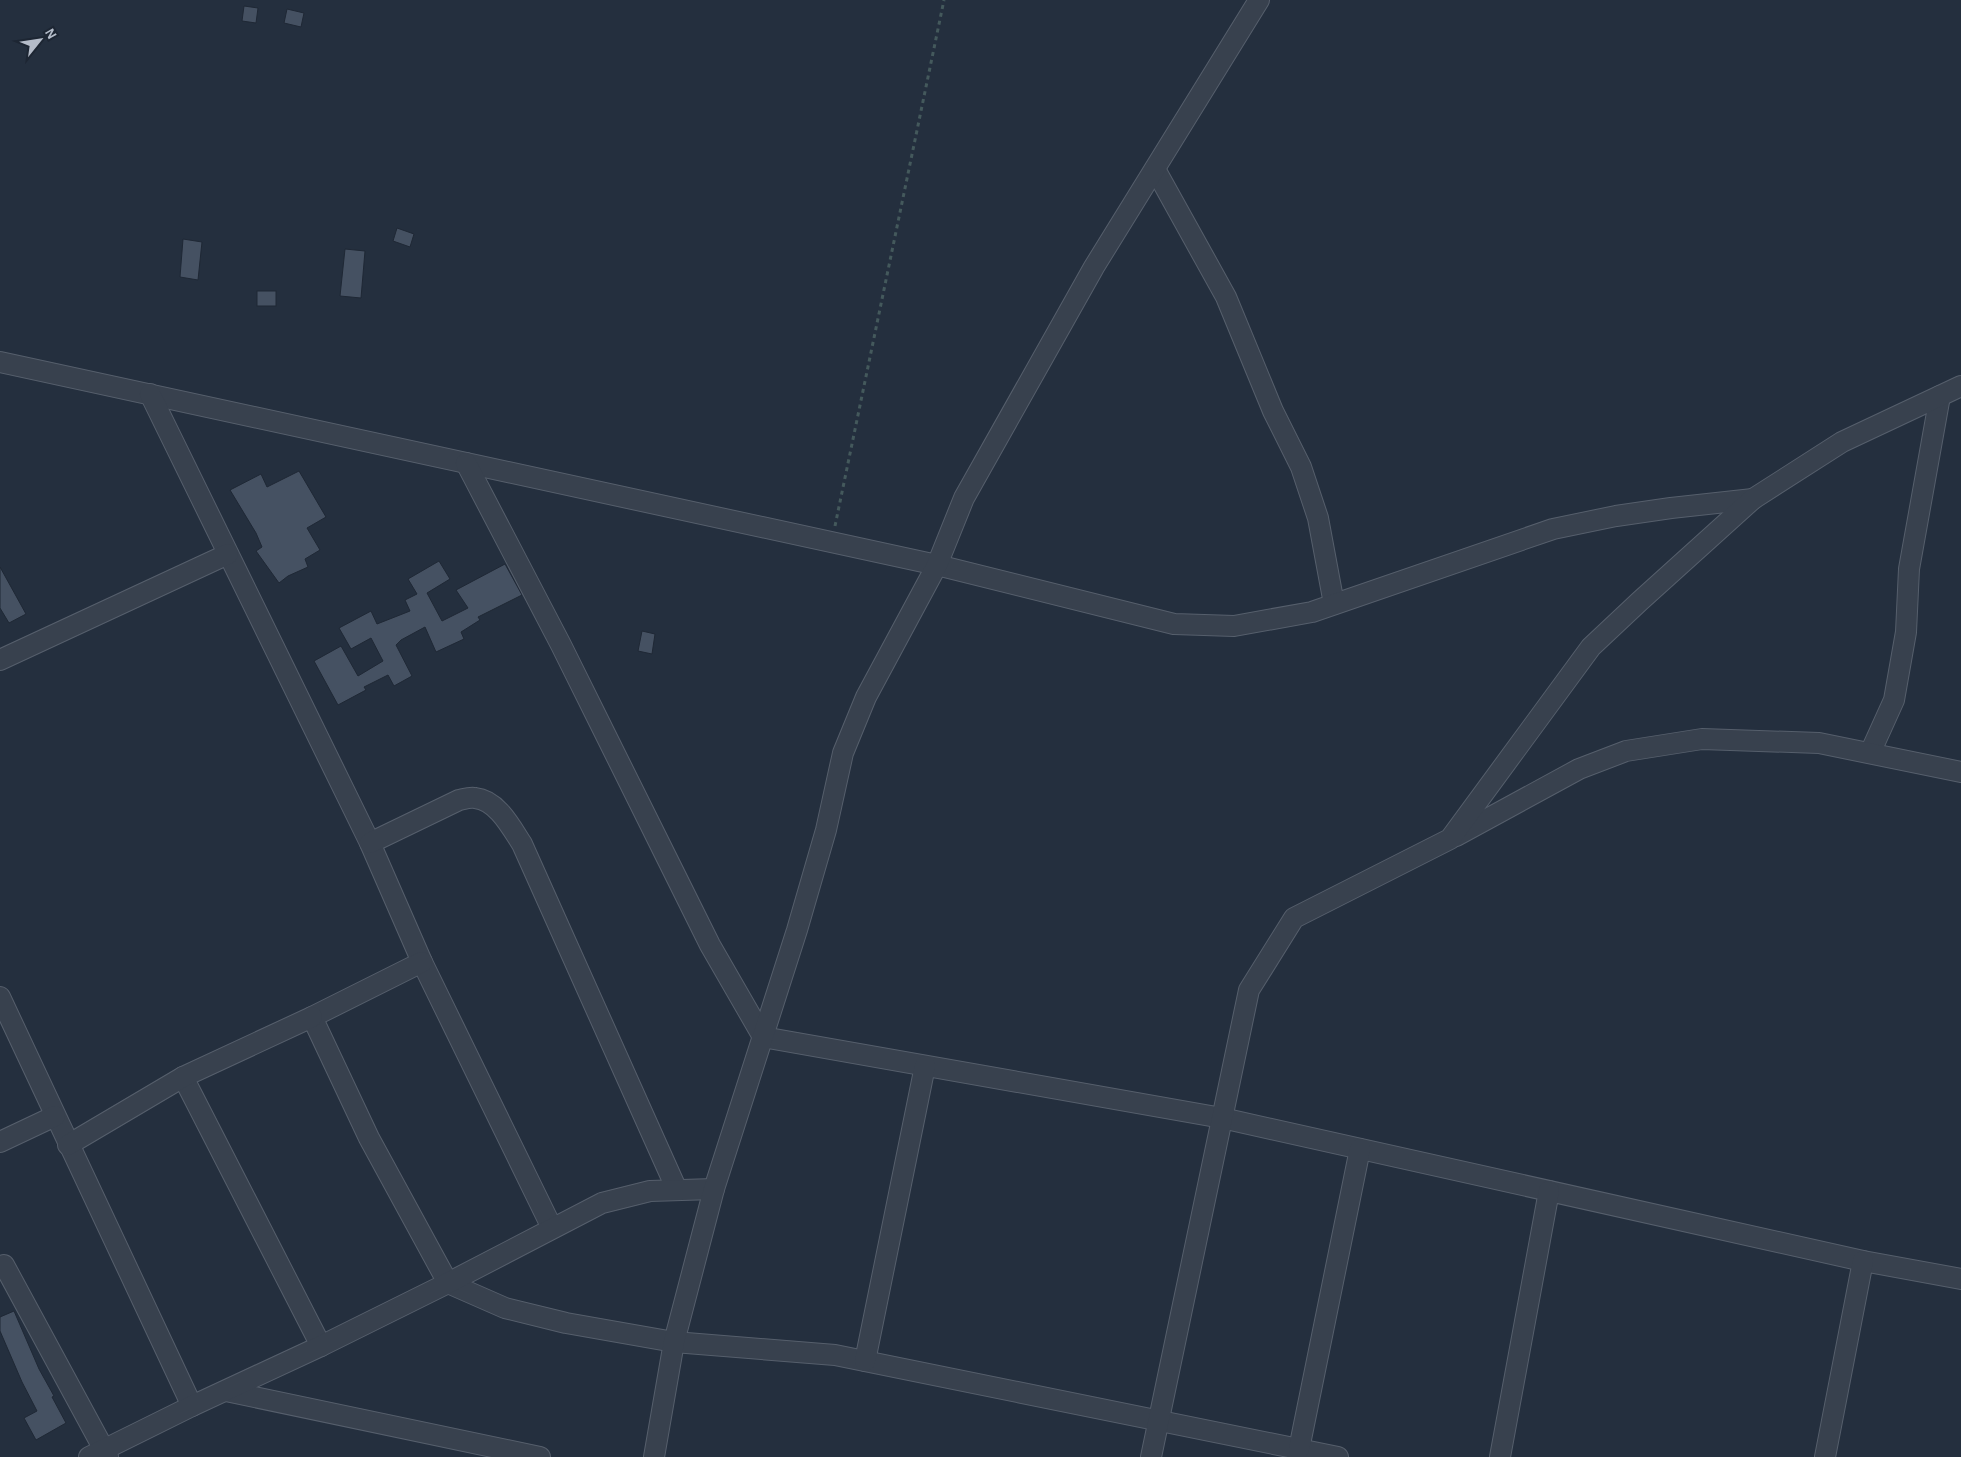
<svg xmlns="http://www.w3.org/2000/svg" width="1961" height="1457" font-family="'Alegreya Sans',sans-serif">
<rect width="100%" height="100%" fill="#242f3e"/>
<g fill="#455162" stroke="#1f2835">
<path d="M244,6L258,8L256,23L242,21Z"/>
<path d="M287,9L304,13L301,27L284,23Z"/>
<path d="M397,228L414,234L410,247L393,241Z"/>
<path d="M183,239L202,242L198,280L180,277Z"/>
<path d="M345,249L365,251L361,298L340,296Z"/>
<rect x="257" y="291" width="19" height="15"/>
<path d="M299,471L326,517L307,528L320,550L305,559L308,567L288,576L279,583L256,551L262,547L256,533L230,490L261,474L267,487Z"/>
<path d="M439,561L450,579L427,593L442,621L468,608L456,590L505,564L522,595L478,617L480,620L461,632L464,639L436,652L425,627L401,640L396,645L412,676L394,686L388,675L364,687L366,690L338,705L314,661L341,646L358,676L383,661L371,638L351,649L339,628L371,611L377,624L410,611L405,600L417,594L408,579Z"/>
<path d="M0,567L26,614L9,623L0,608Z"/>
<path d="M642,631L655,634L652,654L638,651Z"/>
<path d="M14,1311L39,1369L54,1396L52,1397L66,1423L36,1440L24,1418L37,1411L22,1382L0,1331V1317Z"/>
</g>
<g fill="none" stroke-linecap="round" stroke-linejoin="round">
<g stroke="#565f6c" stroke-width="22">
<g id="minor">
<path d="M1155,169L1226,297L1273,411L1301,467L1318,518L1334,604"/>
<path d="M0,362L937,565L1174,624L1234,626L1312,612L1553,529L1616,516L1671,508L1753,499"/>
<path d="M150,394L370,843L422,962L552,1228"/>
<path d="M466,463L561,645L710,945L763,1037L1222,1118L1863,1261L1961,1279"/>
<path d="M0,660L228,554"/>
<path d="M1870,753L1894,700L1906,632L1909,569L1940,396"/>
<path d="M1456,836L1579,769L1626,751L1702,739L1819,743L1961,772"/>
<path d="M370,843L459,800C464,799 470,797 475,798C497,800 511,827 522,844L677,1190"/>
<path d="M422,962L312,1017L369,1138L448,1283L505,1308L566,1323L674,1342L835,1355L1338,1457"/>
<path d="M0,997L192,1406"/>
<path d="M183,1077L321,1346"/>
<path d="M0,1142L55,1116"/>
<path d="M68,1145L183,1077L312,1017"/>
<path d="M4,1265L108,1457"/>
<path d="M865,1361L925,1066"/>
<path d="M226,1391L540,1457"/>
<path d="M1299,1449L1360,1149"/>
<path d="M89,1457L192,1406L321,1346L448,1283L602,1203L650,1191L714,1189"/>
<path d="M654,1457L674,1342L714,1189L797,930L826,830L843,753L866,697L937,565L964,498L1094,267L1259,0"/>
<path d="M1151,1457L1249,990L1294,918L1450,839L1591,647L1640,601L1753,499L1842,442L1961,386"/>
<path d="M1500,1457L1549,1191"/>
<path d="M1825,1457L1863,1261"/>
</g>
</g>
<path stroke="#44595c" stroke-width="3" stroke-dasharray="4 4" stroke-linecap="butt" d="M835,526L944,0"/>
<use href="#minor" stroke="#38414e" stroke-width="20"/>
</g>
<g transform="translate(40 40) rotate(60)" stroke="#1d2633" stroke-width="4" paint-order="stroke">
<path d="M0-4L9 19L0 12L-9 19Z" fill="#b4bcc9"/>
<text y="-8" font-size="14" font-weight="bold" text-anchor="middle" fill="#b4bcc9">N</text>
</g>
</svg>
